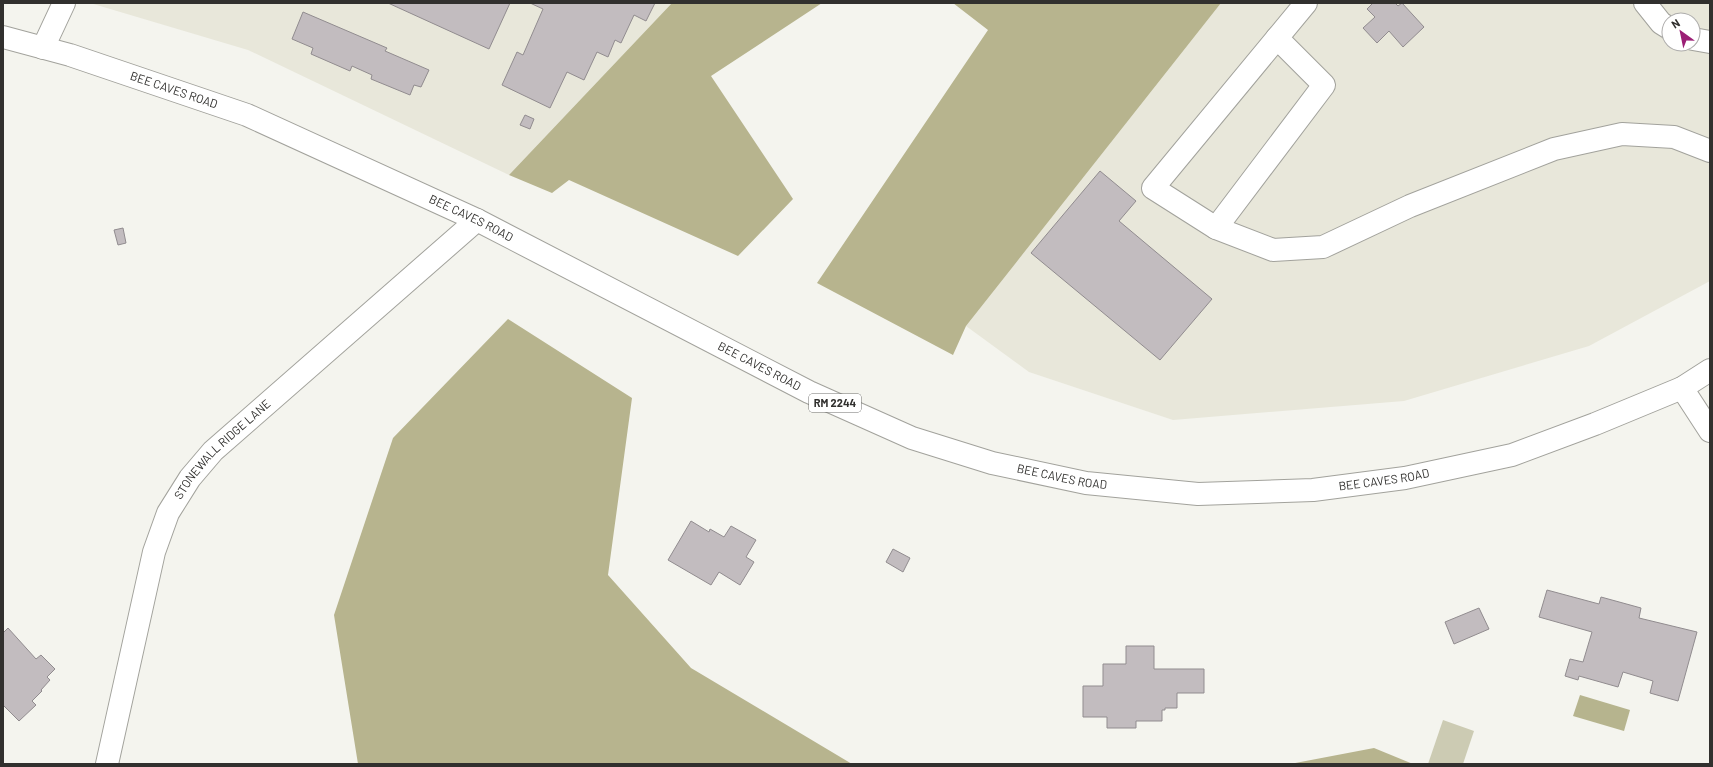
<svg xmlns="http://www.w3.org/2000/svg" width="1713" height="767" font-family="Barlow,sans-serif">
<rect width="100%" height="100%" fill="#f4f4ee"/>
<g fill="#e8e7da" fill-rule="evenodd">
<path d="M90,3H672L509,175L248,50Z"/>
<path d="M1221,3H1710V281L1589,346L1404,401L1173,420L1029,372L966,326ZM1669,20H1693V44H1669Z"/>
</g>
<path fill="#cccbb3" d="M1443,720L1474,731L1463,764H1428Z"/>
<g fill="#b7b48e">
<path d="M672,3H822L711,76L793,199L738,256L569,180L552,193L509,175Z"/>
<path d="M953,3H1221L966,326L953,355L817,283L988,30Z"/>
<path d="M508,319L632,398L608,575L691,668L852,764H358L334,615L393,438Z"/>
<path d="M1374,748L1413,764H1290Z"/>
</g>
<path fill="#b6b48e" d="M1580,695L1630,710L1624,731L1573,716Z"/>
<g fill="#c2bcbf" stroke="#918c8f">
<path d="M388,3H510L489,49Z"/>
<path d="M530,3H655L646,21L634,15L621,43L615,40L608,57L597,52L584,80L567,72L550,108L502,85L517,52L523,55L543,9Z"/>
<path d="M1373,3H1395L1398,6L1402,3L1424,27L1403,47L1389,31L1377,43L1363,28L1375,17L1367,9Z"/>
<path d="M303,12L387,48L385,51L429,70L421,87L414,85L410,95L371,79L372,75L352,66L350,71L311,54L313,48L292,39Z"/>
<path d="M525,115L534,119L530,129L520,125Z"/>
<path d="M1100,171L1136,201L1119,221L1212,299L1160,360L1031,253Z"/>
<path d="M123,228L126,243L118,245L114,230Z"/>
<path d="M691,521L709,532L710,529L724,537L731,526L756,540L746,557L754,562L740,585L719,572L711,585L668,560Z"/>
<path d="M893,549L910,558L903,572L886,562Z"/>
<path d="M1547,590L1599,604L1601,597L1641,608L1639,618L1697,632L1678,701L1650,693L1653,681L1623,672L1618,687L1579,676L1578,680L1565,676L1570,659L1583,662L1592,632L1539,617Z"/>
<path d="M1479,608L1489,629L1454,644L1445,622Z"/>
<path d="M8,628L36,659L41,655L55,669L47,677L50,680L41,690L42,691L32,701L36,705L19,721L3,705V633Z"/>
<path d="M1126,646H1154V669H1204V693H1177V708H1165V710H1162V721H1136V728H1107V717H1083V686H1103V664H1126Z"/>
</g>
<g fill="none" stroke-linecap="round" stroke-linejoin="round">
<g stroke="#a2a29c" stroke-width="24">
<g id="minor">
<path d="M1306,3L1153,188L1216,228L1273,250L1323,247L1410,206L1554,149L1622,134L1674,137L1710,151"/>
<path d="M1645,3L1661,23L1669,28"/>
<path d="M1693,39L1710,42"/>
<path d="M43,48L64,3"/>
<path d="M1216,228L1324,85L1277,38"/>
<path d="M1682,388L1710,431"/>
<path id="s1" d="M107,764L154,552L168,513L190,478L213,451L477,220"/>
</g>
</g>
<g stroke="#a2a29c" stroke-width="24">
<g id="major">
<path id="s2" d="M3,37L70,55L247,115L477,220L809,392L912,438L992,463L1086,483L1198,494L1313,490L1405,478L1512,455L1595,424L1682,388L1710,370"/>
</g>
</g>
<use href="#minor" stroke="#fff" stroke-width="22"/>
<use href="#major" stroke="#fff" stroke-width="22"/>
</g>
<g text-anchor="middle" stroke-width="4" stroke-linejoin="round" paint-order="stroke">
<rect fill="#fff" stroke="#6f6e6d" stroke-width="1" x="809" y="394" width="52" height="18" rx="3"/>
<g font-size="11" font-weight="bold" fill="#31302e">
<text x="835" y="407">RM 2244</text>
</g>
<g font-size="12" fill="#31302e" stroke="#fff">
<text dy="4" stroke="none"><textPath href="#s2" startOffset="179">BEE CAVES ROAD</textPath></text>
<text dy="4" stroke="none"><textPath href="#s2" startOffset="503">BEE CAVES ROAD</textPath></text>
<text dy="4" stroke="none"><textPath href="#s2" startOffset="827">BEE CAVES ROAD</textPath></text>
<text dy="4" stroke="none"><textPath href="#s1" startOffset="343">STONEWALL RIDGE LANE</textPath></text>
<text dy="4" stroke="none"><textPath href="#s2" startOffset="1151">BEE CAVES ROAD</textPath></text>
<text dy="4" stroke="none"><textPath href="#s2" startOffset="1475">BEE CAVES ROAD</textPath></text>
</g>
</g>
<rect width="1713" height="767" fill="none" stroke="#31302e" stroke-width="8"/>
<g transform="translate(1681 32) rotate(327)"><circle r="19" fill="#ffffff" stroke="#adacab"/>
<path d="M0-3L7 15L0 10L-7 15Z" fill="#9b1f76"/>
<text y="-6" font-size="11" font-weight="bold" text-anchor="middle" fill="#31302e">N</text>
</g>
</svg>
